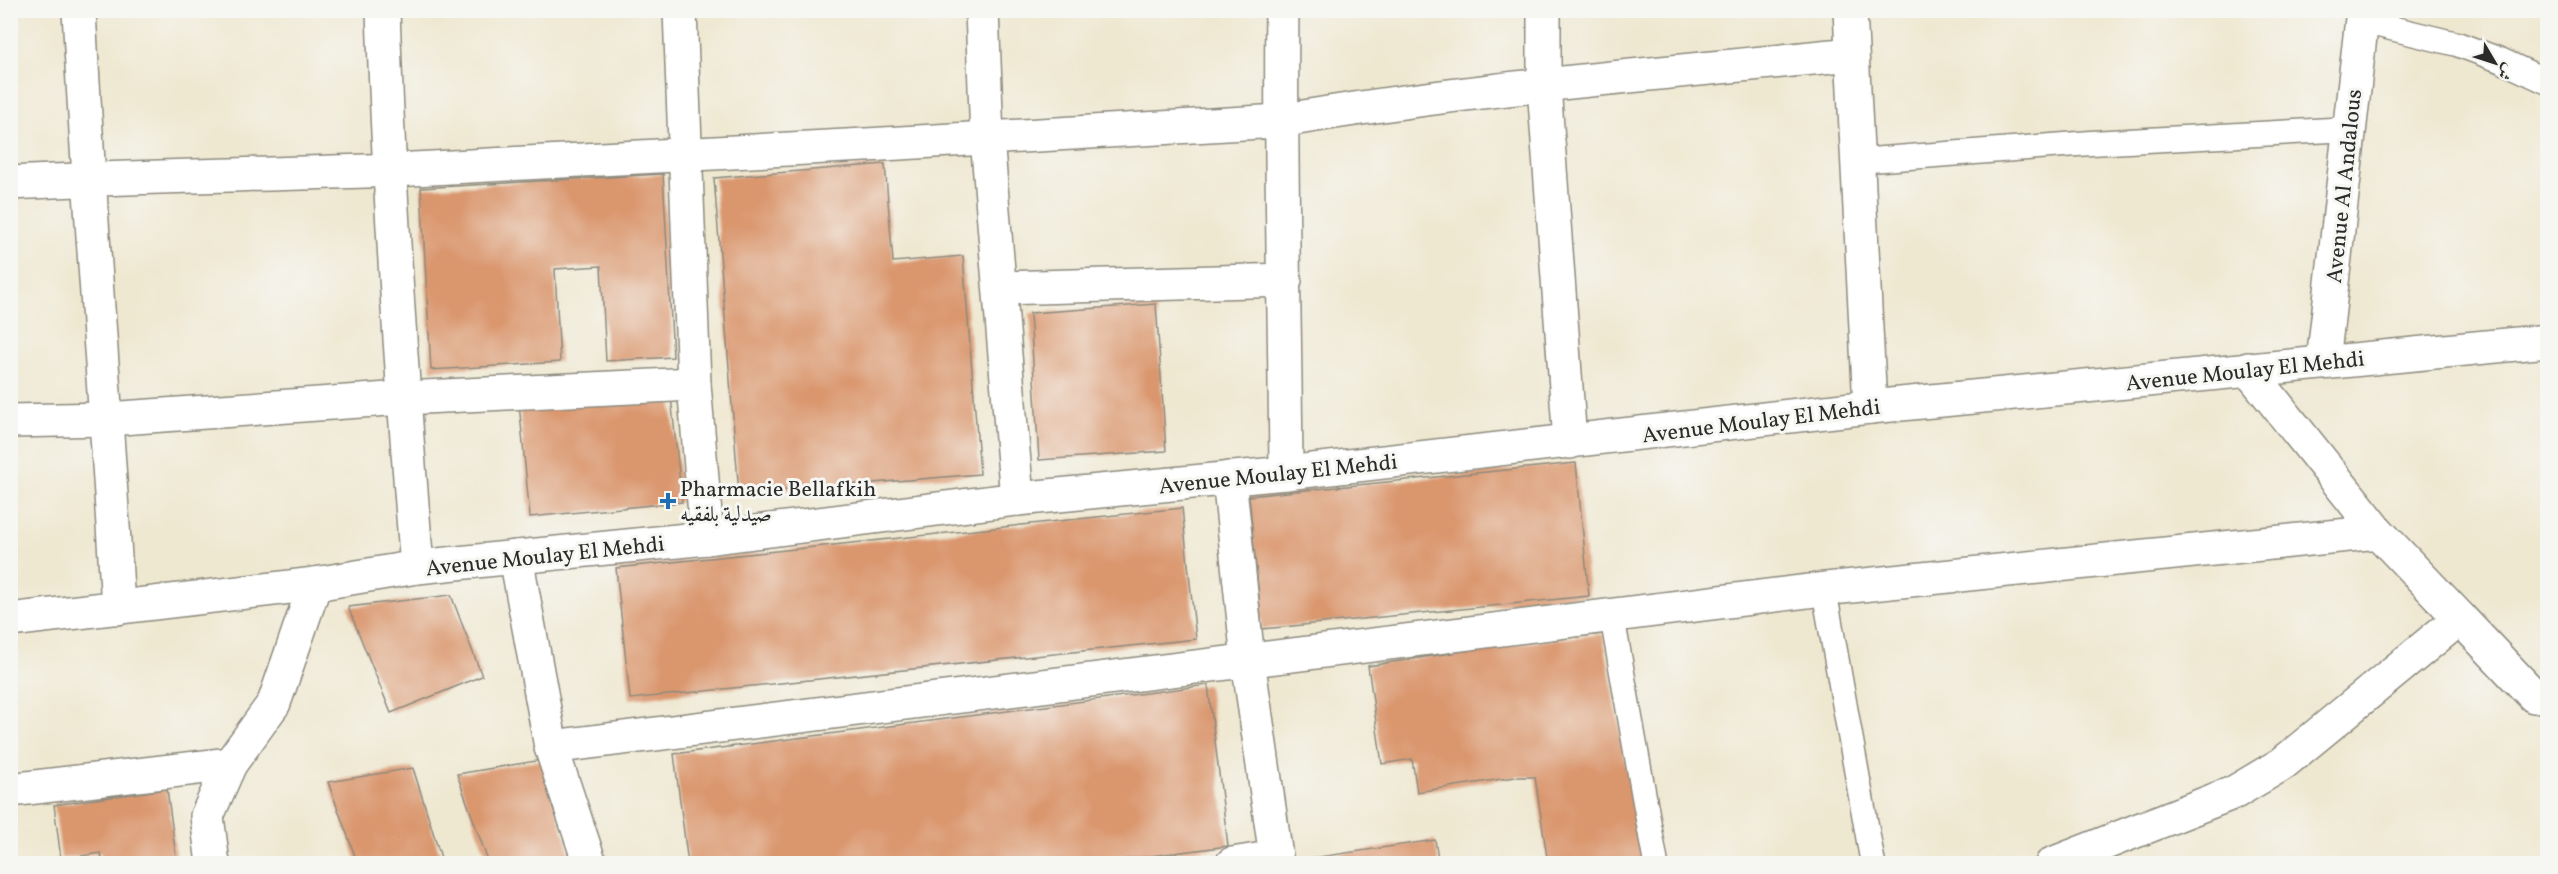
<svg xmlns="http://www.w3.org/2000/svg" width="2558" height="874" font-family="Vollkorn,Amiri,serif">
<rect width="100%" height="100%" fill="#f6f6f2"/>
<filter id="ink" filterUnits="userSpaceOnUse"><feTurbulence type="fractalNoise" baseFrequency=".0167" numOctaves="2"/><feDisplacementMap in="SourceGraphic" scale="12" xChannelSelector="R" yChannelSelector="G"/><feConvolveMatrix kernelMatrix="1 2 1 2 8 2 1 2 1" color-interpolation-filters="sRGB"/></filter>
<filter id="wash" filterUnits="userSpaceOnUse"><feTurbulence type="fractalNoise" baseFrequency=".008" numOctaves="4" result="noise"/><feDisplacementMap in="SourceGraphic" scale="24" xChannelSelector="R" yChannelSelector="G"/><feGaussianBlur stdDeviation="1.35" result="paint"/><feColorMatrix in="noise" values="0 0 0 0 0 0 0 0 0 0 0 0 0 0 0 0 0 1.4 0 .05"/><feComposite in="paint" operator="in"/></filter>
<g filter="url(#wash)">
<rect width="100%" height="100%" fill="#efe8d1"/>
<g id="blocks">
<g fill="#da976e">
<path d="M885,164L893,262L963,256L980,474L739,494L714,178Z"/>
<path d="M663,174L673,357L606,361L601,266L555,269L560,362L431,370L421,188Z"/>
<path d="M1156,304L1166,451L1039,460L1030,313Z"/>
<path d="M670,387L682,502L530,517L519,403Z"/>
<path d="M1576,463L1589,596L1262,629L1249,496Z"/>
<path d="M1182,508L1196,639L630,699L616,568Z"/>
<path d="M451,595L482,676L391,713L348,607Z"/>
<path d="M1603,634L1644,864H1548L1535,777H1515L1417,792L1412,759L1382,764L1368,666L1496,646Z"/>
<path d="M1208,685L1228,846L1089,864H688L674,754Z"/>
<path d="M542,760L573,864H489L457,774Z"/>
<path d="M413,768L443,864H358L328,782Z"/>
<path d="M167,789L177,864H103L101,853L61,859L54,805Z"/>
<path d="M1435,840L1439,864H1299L1298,860Z"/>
</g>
</g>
</g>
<g filter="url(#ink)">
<use href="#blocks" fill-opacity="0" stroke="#8d8a7e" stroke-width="1.5"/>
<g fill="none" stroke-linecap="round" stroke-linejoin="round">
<g stroke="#8d8a7e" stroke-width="27">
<g id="service">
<path d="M2362,21L2457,44L2500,60L2548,82"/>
<path d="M1857,161L2091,143L2350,129"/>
<path d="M1824,589L1873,864"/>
<path d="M1612,616L1656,864"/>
</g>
</g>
<g stroke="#8d8a7e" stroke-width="36">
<g id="minor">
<path d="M79,10C89,210 107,409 118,608"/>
<path d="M383,10C389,197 402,382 417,567"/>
<path d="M680,10L694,384L707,538"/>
<path d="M982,10L987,138L1017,499"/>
<path d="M1282,10C1280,165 1285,319 1286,473"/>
<path d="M1544,10V86L1570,442"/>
<path d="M1850,10L1870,407"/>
<path d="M10,183C138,176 266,175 394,170C689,156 985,138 1280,121C1469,88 1661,74 1851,54"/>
<path d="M1001,288L1285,280"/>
<path d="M2323,362L2363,10"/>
<path d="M2248,369L2378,532"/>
<path d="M10,421L107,419L403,398L694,384"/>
<path d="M1229,478L1248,660L1277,864"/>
<path d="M516,557L551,747L590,864"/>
<path d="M10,620L315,584L417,567L707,538L1017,499L1286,473L1870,407L2548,341"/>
<path d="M551,747L1824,589L2378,532L2460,618"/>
<path d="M10,790L230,764"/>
<path d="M213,864L207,816L230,764L274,703L315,584"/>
<path d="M1232,864L1276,857"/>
<path d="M2052,864L2235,792L2282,764L2460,618L2534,696"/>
</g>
</g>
<use href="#service" stroke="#fff" stroke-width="24"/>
<use href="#minor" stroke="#fff" stroke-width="33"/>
</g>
</g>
<path fill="#1f6fb2" stroke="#f6f6f2" stroke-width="2" d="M665 492h6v6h6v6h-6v6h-6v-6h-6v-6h6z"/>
<g text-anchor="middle" stroke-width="6" stroke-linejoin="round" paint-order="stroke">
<g font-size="22" fill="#2b2b2b" stroke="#f6f6f2">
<text transform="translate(2343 186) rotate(-84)" y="8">Avenue Al Andalous</text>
<text transform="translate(2245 370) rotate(-6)" y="8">Avenue Moulay El Mehdi</text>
<text transform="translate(1761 420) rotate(-7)" y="8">Avenue Moulay El Mehdi</text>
<text transform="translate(1278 473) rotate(-6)" y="8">Avenue Moulay El Mehdi</text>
<text transform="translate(545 555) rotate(-6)" y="8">Avenue Moulay El Mehdi</text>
</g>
<g font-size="22" fill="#2b2b2b" stroke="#f6f6f2" text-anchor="start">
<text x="680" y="496">Pharmacie Bellafkih<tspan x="680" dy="25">صيدلية بلفقيه</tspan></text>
</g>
</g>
<rect width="2558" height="874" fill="none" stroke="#f6f6f2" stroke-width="36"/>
<g transform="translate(2495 63) rotate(129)" stroke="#f6f6f2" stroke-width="4.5" paint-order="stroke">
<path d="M0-4.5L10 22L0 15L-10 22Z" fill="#2b2b2b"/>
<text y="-9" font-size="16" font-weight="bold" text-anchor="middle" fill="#2b2b2b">ش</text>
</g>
</svg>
